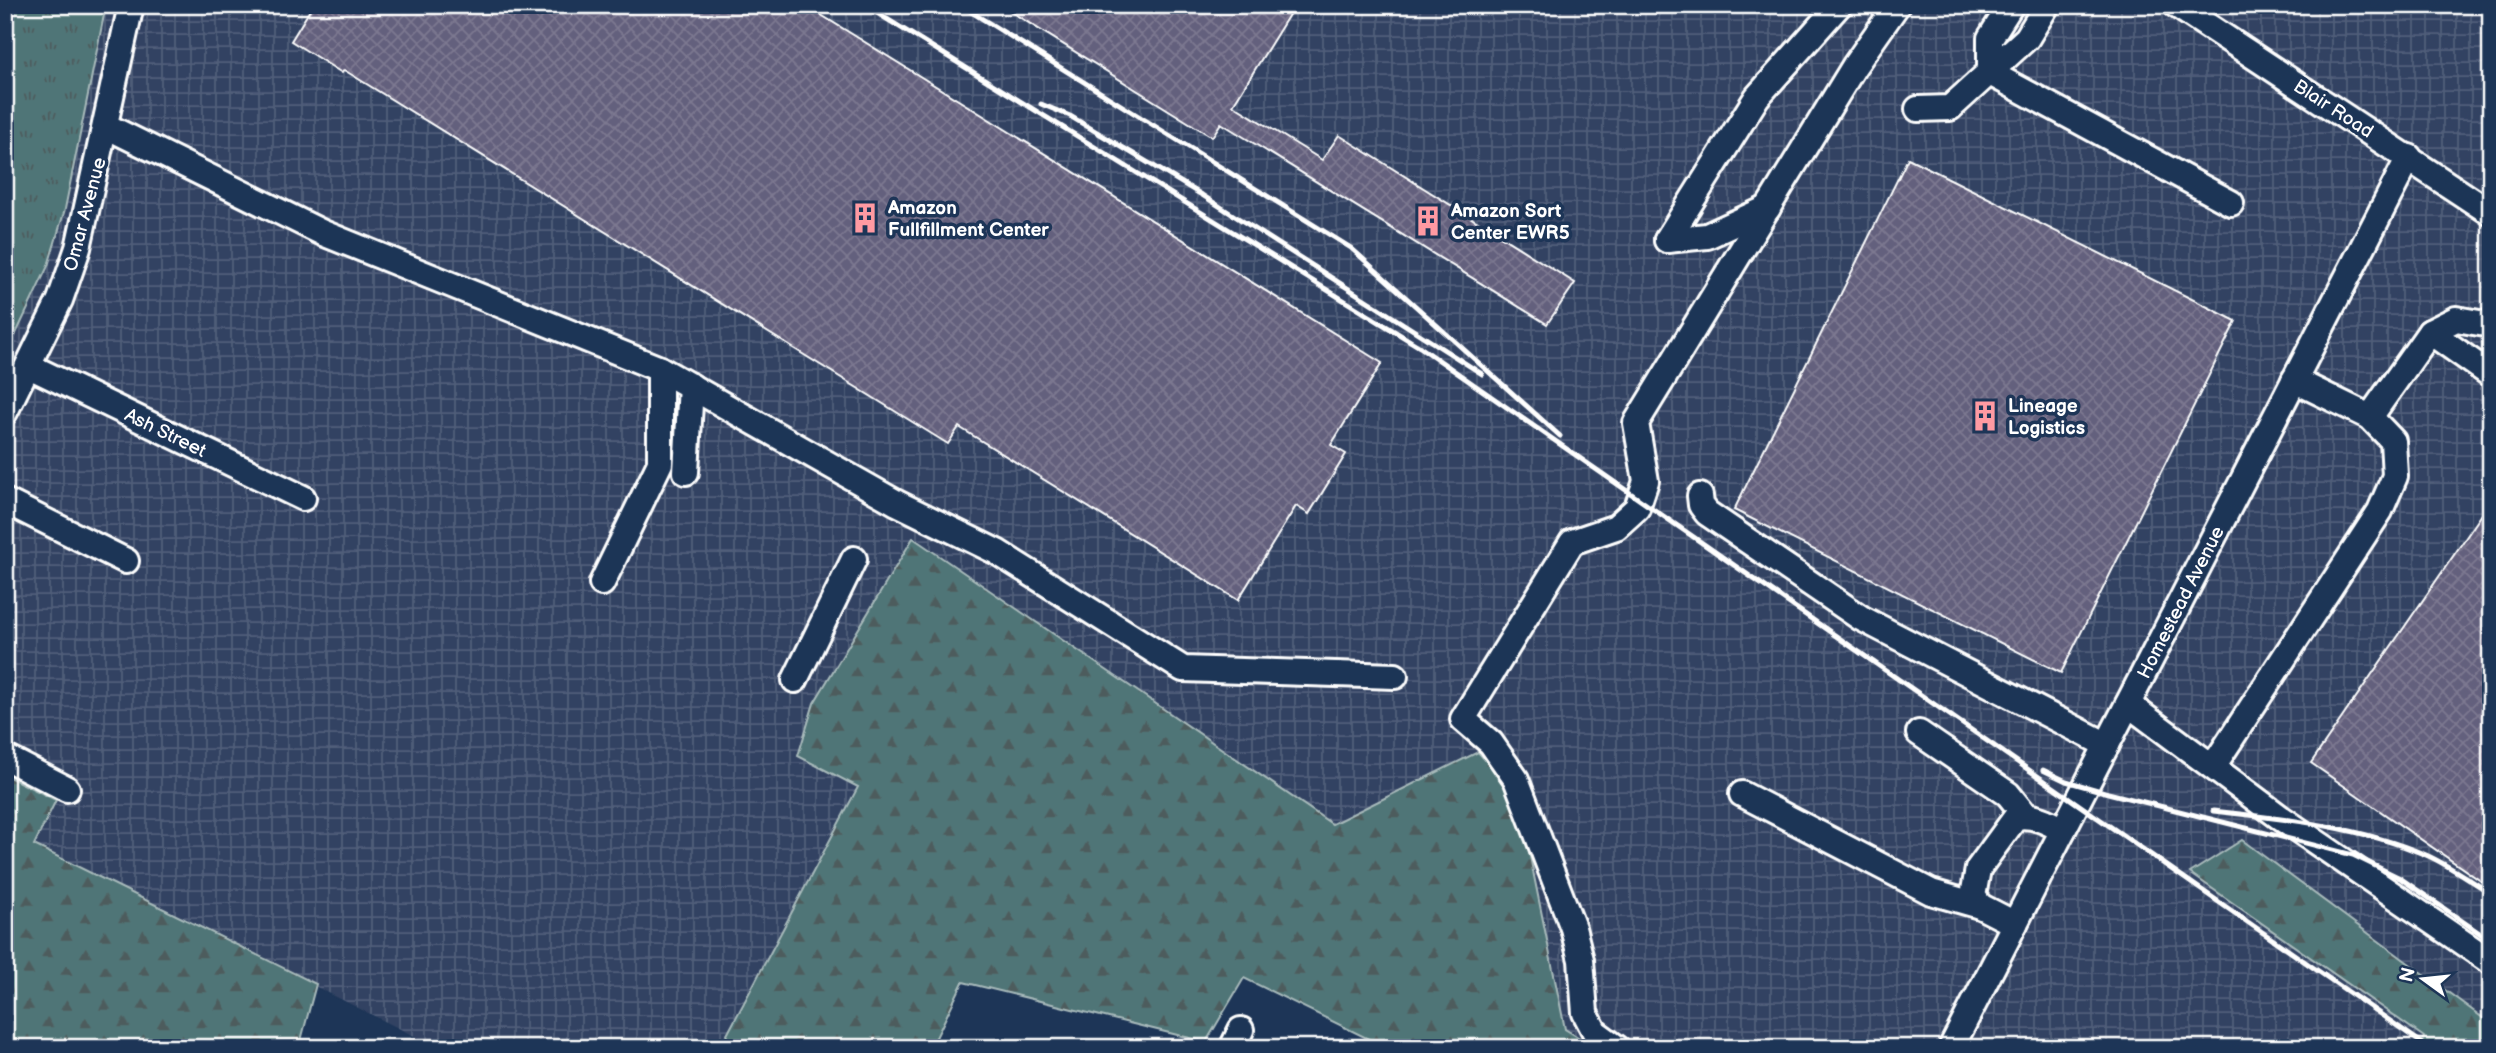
<svg xmlns="http://www.w3.org/2000/svg" width="2496" height="1053" font-family="'Balsamiq Sans',sans-serif">
<defs>
<pattern id="industrial-grid" width="8" height="8" patternUnits="userSpaceOnUse" patternTransform="scale(1.75)"><rect width="8" height="8" fill="#324262"/><path d="M0 4h8M4 0v8" fill="none" stroke="#515e7a"/></pattern>
<pattern id="forest-firs" width="22" height="20" patternUnits="userSpaceOnUse" patternTransform="scale(1.75)"><rect width="22" height="20" fill="#507577"/><path d="M5 1l3.5 6h-7zM16 11l3.5 6h-7z" fill="#4e5c5d"/></pattern>
<pattern id="park-tufts" width="24" height="20" patternUnits="userSpaceOnUse" patternTransform="scale(1.75)"><rect width="24" height="20" fill="#507577"/><path d="M3 7l-1-3M5 7V3M7 7l1-3M15 17l-1-3M17 17v-4M19 17l1-3" fill="none" stroke="#4e5c5d"/></pattern>
<pattern id="building-cross-hatch" width="8" height="8" patternUnits="userSpaceOnUse" patternTransform="scale(1.75)"><rect width="8" height="8" fill="#64607d"/><path d="M0 0l8 8M0 8l8-8" fill="none" stroke="#7b7890"/></pattern>
</defs>
<rect width="100%" height="100%" fill="#1d3557"/>
<filter id="ink" filterUnits="userSpaceOnUse"><feTurbulence type="fractalNoise" baseFrequency=".0143" numOctaves="2"/><feDisplacementMap in="SourceGraphic" scale="14" xChannelSelector="R" yChannelSelector="G"/><feConvolveMatrix kernelMatrix="1 2 1 2 8 2 1 2 1" color-interpolation-filters="sRGB"/></filter>
<g filter="url(#ink)">
<path fill="url(#industrial-grid)" d="M106,5H2491V1048H1596L1565,1030L1518,797L1479,752L1332,824L913,538L798,756L859,787L720,1048H438L34,845L56,800L5,775V357L48,266L65,209Z"/>
<g fill="url(#forest-firs)" stroke="#a8babb" stroke-width="2">
<path d="M913,538L1332,824L1478,752L1518,797L1565,1029L1596,1048H1387L1244,978L1206,1042L963,982L931,1048H720L858,787L798,756L814,703Z"/>
<path d="M5,775L56,800L34,845L316,984L299,1048H5Z"/>
<path d="M2242,840L2491,1024V1048H2419L2424,1037L2190,873Z"/>
</g>
<path fill="url(#park-tufts)" stroke="#a8babb" stroke-width="2" d="M5,5H106L65,209L48,266L5,357Z"/>
<g fill="url(#building-cross-hatch)" stroke="#fff" stroke-width="2">
<path d="M313,5H805L1382,363L1331,445L1346,454L1309,514L1296,506L1238,600L959,427L948,444L344,70L342,73L291,41Z"/>
<path d="M1000,5H1295L1233,105L1322,160L1339,135L1575,283L1547,324L1221,123L1212,137Z"/>
<path d="M1908,158L2236,321L2061,673L1734,510Z"/>
<path d="M2491,501V888L2311,763Z"/>
</g>
<g fill="none" stroke-linecap="round" stroke-linejoin="round">
<g stroke="#fff" stroke-width="30">
<g id="minor">
<path d="M2176,5L2491,213"/>
<path d="M1990,73L2231,203"/>
<path d="M1990,73V38L2011,5"/>
<path d="M1918,109L1950,108L2027,38L2047,5"/>
<path d="M106,126L323,233L660,369L897,503L997,552L1183,669L1395,676"/>
<path d="M1667,240L1757,97L1839,5"/>
<path d="M1667,240L1707,236L1768,208"/>
<path d="M2430,332L2491,375"/>
<path d="M29,366L303,498"/>
<path d="M5,412L60,300L78,248L131,5"/>
<path d="M2370,417L2430,332L2456,319L2491,325"/>
<path d="M686,472L691,386"/>
<path d="M1700,496L1701,505L1707,513L1861,618L2107,745"/>
<path d="M5,501L126,561"/>
<path d="M602,583L660,463V369"/>
<path d="M795,680L854,559"/>
<path d="M2128,704L2281,818L2491,962"/>
<path d="M1919,733L2008,794L2025,815"/>
<path d="M5,757L67,789"/>
<path d="M2214,765L2380,511L2395,476L2393,441L2370,417L2294,380"/>
<path d="M1742,794L1931,892L1980,906L2015,924"/>
<path d="M1980,906L1973,896L1978,869L2016,817C2033,814 2048,822 2063,830"/>
<path d="M1232,1048L1241,1030"/>
<path d="M1617,1048L1595,1032L1585,1013L1581,960L1573,928L1516,779L1491,743L1463,719L1572,542L1616,527L1637,508L1646,481L1636,423L1855,65L1897,5"/>
<path d="M1951,1048L2409,157"/>
</g>
</g>
<use href="#minor" stroke="#1d3557" stroke-width="24"/>
<g stroke="#fff" stroke-width="5">
<path d="M864,5L1420,347L2429,1048"/>
<path d="M960,5L1351,248L1560,436"/>
<path d="M1041,104L1070,116L1202,195L1482,374"/>
<path d="M2043,770L2066,781L2108,793L2353,855L2400,878L2491,941"/>
<path d="M2213,811C2287,819 2358,826 2426,855C2449,865 2470,881 2491,893"/>
</g>
</g>
</g>
<defs>
<g id="building-bare" transform="scale(2.415)"><path d="M-4-6H4V6H1V3H-1V6H-4ZM-2.5-4.3h1.7v1.8h-1.7ZM.8-4.3h1.7v1.8H.8ZM-2.5-1h1.7V.8h-1.7ZM.8-1h1.7V.8H.8Z" fill="#ff9aa2" stroke="#1d3557" stroke-width="2.5" paint-order="stroke"/></g>
</defs>
<g fill-rule="evenodd">
<use href="#building-bare" x="865" y="218"/>
<use href="#building-bare" x="1428" y="221"/>
<use href="#building-bare" x="1985" y="416"/>
</g>
<g text-anchor="middle" stroke-width="7" stroke-linejoin="round" paint-order="stroke">
<g font-size="19" fill="#fff" stroke="#1d3557">
<text transform="translate(2334 108) rotate(33)" y="7">Blair Road</text>
<text transform="translate(84 214) rotate(-75)" y="7">Omar Avenue</text>
<text transform="translate(166 432) rotate(26)" y="7">Ash Street</text>
<text transform="translate(2180 602) rotate(-63)" y="7">Homestead Avenue</text>
</g>
<g font-size="19" font-weight="bold" fill="#fff" stroke="#1d3557" text-anchor="start">
<text x="888" y="214">Amazon<tspan x="888" dy="22">Fullfillment Center</tspan></text>
<text x="1451" y="217">Amazon Sort<tspan x="1451" dy="22">Center EWR5</tspan></text>
<text x="2008" y="412">Lineage<tspan x="2008" dy="22">Logistics</tspan></text>
</g>
</g>
<rect width="2496" height="1053" fill="none" stroke="#1d3557" stroke-width="28"/>
<rect x="14" y="14" width="2468" height="1025" fill="none" stroke="#fff" stroke-width="2.5" filter="url(#ink)"/>
<g transform="translate(2423 979) rotate(285)" stroke="#1d3557" stroke-width="5" paint-order="stroke">
<path d="M0-5L12 26L0 18L-12 26Z" fill="#ffffff"/>
<text y="-10" font-size="19" font-weight="bold" text-anchor="middle" fill="#ffffff">N</text>
</g>
</svg>
